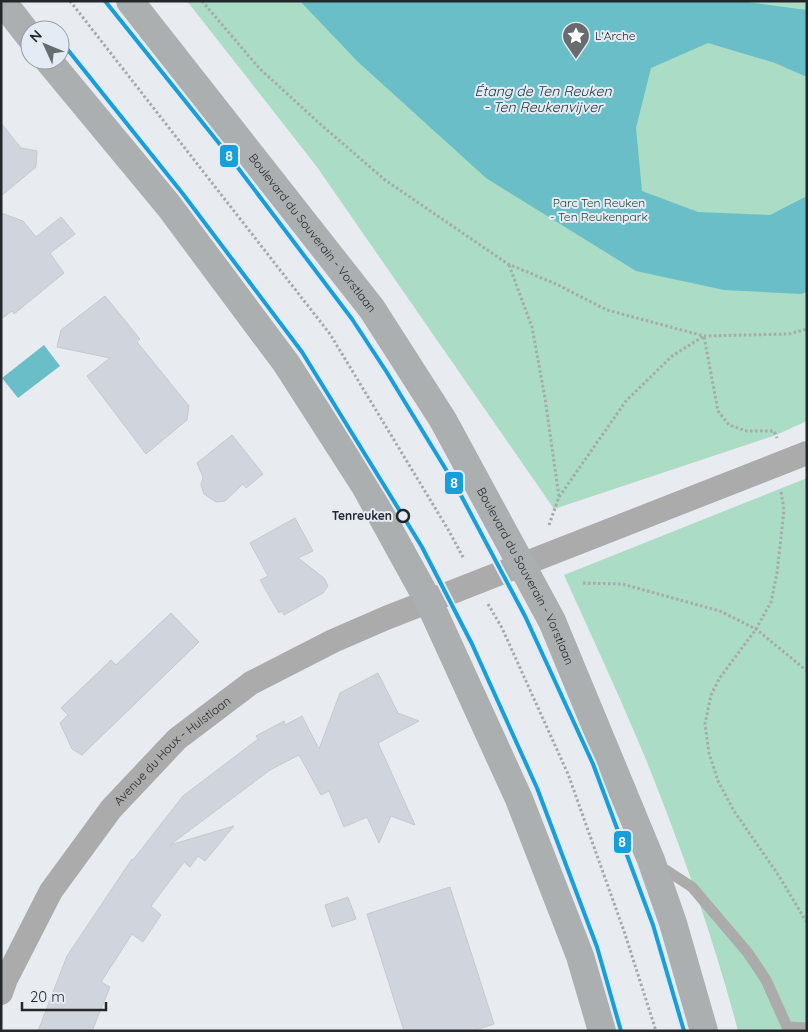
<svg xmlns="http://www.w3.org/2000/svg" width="808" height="1032" font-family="Quicksand,sans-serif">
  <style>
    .green { fill: #abdcc5 }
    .water { fill: #6abec7 }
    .building { fill: #d0d5dd; stroke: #c6c8cc }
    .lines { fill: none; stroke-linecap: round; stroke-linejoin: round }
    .path { stroke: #a7a9aa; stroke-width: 3; stroke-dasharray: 2.5 2.5; stroke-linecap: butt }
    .lane { stroke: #ababab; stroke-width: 11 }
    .street { stroke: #ababab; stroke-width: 24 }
    .primary { stroke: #acafaf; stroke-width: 28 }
    .tram-1-casing { stroke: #e5ebf4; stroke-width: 8 }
    .tram-1 { stroke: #169fdb; stroke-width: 4 }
    .stop-dot { fill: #e5ebf4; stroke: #24272a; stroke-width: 2.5 }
    .labels { text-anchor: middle; stroke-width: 4; stroke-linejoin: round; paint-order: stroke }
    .poi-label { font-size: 12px; fill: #24272a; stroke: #e5ebf4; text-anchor: start }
    .park-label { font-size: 12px; fill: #1c4a34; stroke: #e5ebf4 }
    .street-label { font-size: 12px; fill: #24272a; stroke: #e5ebf4 }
    .stop-label { font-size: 12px; font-weight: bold; fill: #24272a; stroke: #e5ebf4; text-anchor: end }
    .water-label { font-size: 14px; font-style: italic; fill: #173033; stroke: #e5ebf4 }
    .line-badge { stroke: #e5ebf4; stroke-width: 2 }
    .badge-label { font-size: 14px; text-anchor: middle; font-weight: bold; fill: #fff }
  </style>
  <rect width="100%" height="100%" fill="#e8ecf0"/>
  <path class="green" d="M187,1H807V421L776,435L554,509L317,167Z
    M807,478V1031H738C714,939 682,850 647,762C621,699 592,637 564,575Z"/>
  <path class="water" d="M300,1H740L807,10V77L775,63L708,43L651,68L636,128L642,191L698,212L770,215L807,196V292L801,294L724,290L636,271L486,178L357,61Z
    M44,345L60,366L18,398L2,378Z"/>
  <path class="building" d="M1,123L21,148L37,151L36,167L1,196Z
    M1,213L23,221L36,237L61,217L75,234L50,253L64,273L14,314L12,311L1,319Z
    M105,296L140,339L137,342L189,406L187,420L146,454L87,376L110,358L57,347L61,330Z
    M232,435L263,474L246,488L243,484L225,501L216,502L204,494L201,485L203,477L197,463Z
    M295,518L313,551L298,558L324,578L328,586L323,593L284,615L282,611L279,613L260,580L268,576L250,543Z
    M171,613L199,642L82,755L72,749L60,723L68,715L61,708L111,660L116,665Z
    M378,673L398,713L419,721L378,743L415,825L391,816L379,843L367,817L344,827L329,791L321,795L299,755L270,770L170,845L234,826L205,861L198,856L190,867L184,862L151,906L161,915L143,942L132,934L101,982L110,987L92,1031H38L67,956L132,859L133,860L183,796L258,739L256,736L284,721L285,725L302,716L319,749L340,693Z
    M450,887L494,1024L472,1031H404L367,914Z
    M348,897L356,919L332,927L325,905Z"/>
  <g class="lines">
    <path class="path" d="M70,1L330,334L449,531L464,559
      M202,1L259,68L319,123L385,180L508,264L556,284L607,310L704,336L789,334L807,329
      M509,265L532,327L545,398L559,497
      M781,492L784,510L777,573L771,602L756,629L719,679L711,695L705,724L709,753L718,781L734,811L779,876L807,923
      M549,525L559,497L626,401L672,356L704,336L718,411L729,425L747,431H774L777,438
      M583,583L622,584L720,611L756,629L807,671
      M488,604L502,628L568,774L625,934L656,1031"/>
    <path class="lane" d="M658,865L692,887L748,953L766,980L789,1031
      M788,1027L807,1028"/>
    <path class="street" id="s1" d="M1,993L6,979L51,891L111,809L177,739L251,683L333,641L386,618L807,453"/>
    <g class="primary">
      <path d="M2,1L30,37"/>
      <path id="s2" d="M130,1L372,309L443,420L552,621L651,860L673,923L704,1031"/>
      <path d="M48,60L169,206L286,363L365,486L429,602L519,799L580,956L602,1031"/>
    </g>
    <defs>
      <path id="tram-1" d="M105,1L226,152L352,319L386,371L456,486L525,616L593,764L653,925L684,1031
        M60,40L183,194L302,352L422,547L472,644L537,788L597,947L621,1031"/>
    </defs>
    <use href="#tram-1" class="tram-1-casing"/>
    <use href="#tram-1" class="tram-1"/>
  </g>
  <defs>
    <symbol id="sight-pin" viewBox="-11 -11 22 30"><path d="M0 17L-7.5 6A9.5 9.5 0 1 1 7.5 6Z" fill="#696c6f" stroke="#e5ebf4"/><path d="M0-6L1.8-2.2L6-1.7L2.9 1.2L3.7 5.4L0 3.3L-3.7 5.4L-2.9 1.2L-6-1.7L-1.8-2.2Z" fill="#fff"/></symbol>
  </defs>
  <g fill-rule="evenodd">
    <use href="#sight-pin" x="560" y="20" width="32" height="43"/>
  </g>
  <circle class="stop-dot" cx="403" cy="516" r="6"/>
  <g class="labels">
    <g class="poi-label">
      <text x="595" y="40">L'Arche</text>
    </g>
    <g class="park-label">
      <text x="599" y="207">Parc Ten Reuken<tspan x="599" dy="14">- Ten Reukenpark</tspan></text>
    </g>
    <g class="street-label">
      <text dy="4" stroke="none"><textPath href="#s2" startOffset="295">Boulevard du Souverain - Vorstlaan</textPath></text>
      <text dy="4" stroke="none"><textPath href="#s2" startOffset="700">Boulevard du Souverain - Vorstlaan</textPath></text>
      <text dy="4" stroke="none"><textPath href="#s1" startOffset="300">Avenue du Houx - Hulstlaan</textPath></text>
    </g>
    <g class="stop-label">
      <text x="392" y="520">Tenreuken</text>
    </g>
    <g class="water-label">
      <text x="543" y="96">Étang de Ten Reuken<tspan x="543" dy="16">- Ten Reukenvijver</tspan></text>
    </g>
  </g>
  <g class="line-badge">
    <rect x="219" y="144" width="20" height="24" rx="5" fill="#169fdb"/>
    <rect x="444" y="471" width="20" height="24" rx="5" fill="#169fdb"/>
    <rect x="613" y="830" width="19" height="24" rx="5" fill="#169fdb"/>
  </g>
  <g class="badge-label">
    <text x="229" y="161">8</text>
    <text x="454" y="488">8</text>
    <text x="622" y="847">8</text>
  </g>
  <rect width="808" height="1032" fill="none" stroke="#24272a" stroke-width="5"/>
  <g transform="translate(45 45) rotate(314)"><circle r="24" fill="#e5ebf4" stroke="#989da3"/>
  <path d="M0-4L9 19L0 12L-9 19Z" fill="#696c6f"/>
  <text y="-8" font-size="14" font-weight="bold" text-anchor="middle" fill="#24272a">N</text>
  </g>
  <path d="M22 1002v8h84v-8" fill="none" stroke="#24272a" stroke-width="2.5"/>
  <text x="30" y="1002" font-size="15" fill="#24272a" stroke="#e5ebf4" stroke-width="4" paint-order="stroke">20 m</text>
</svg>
